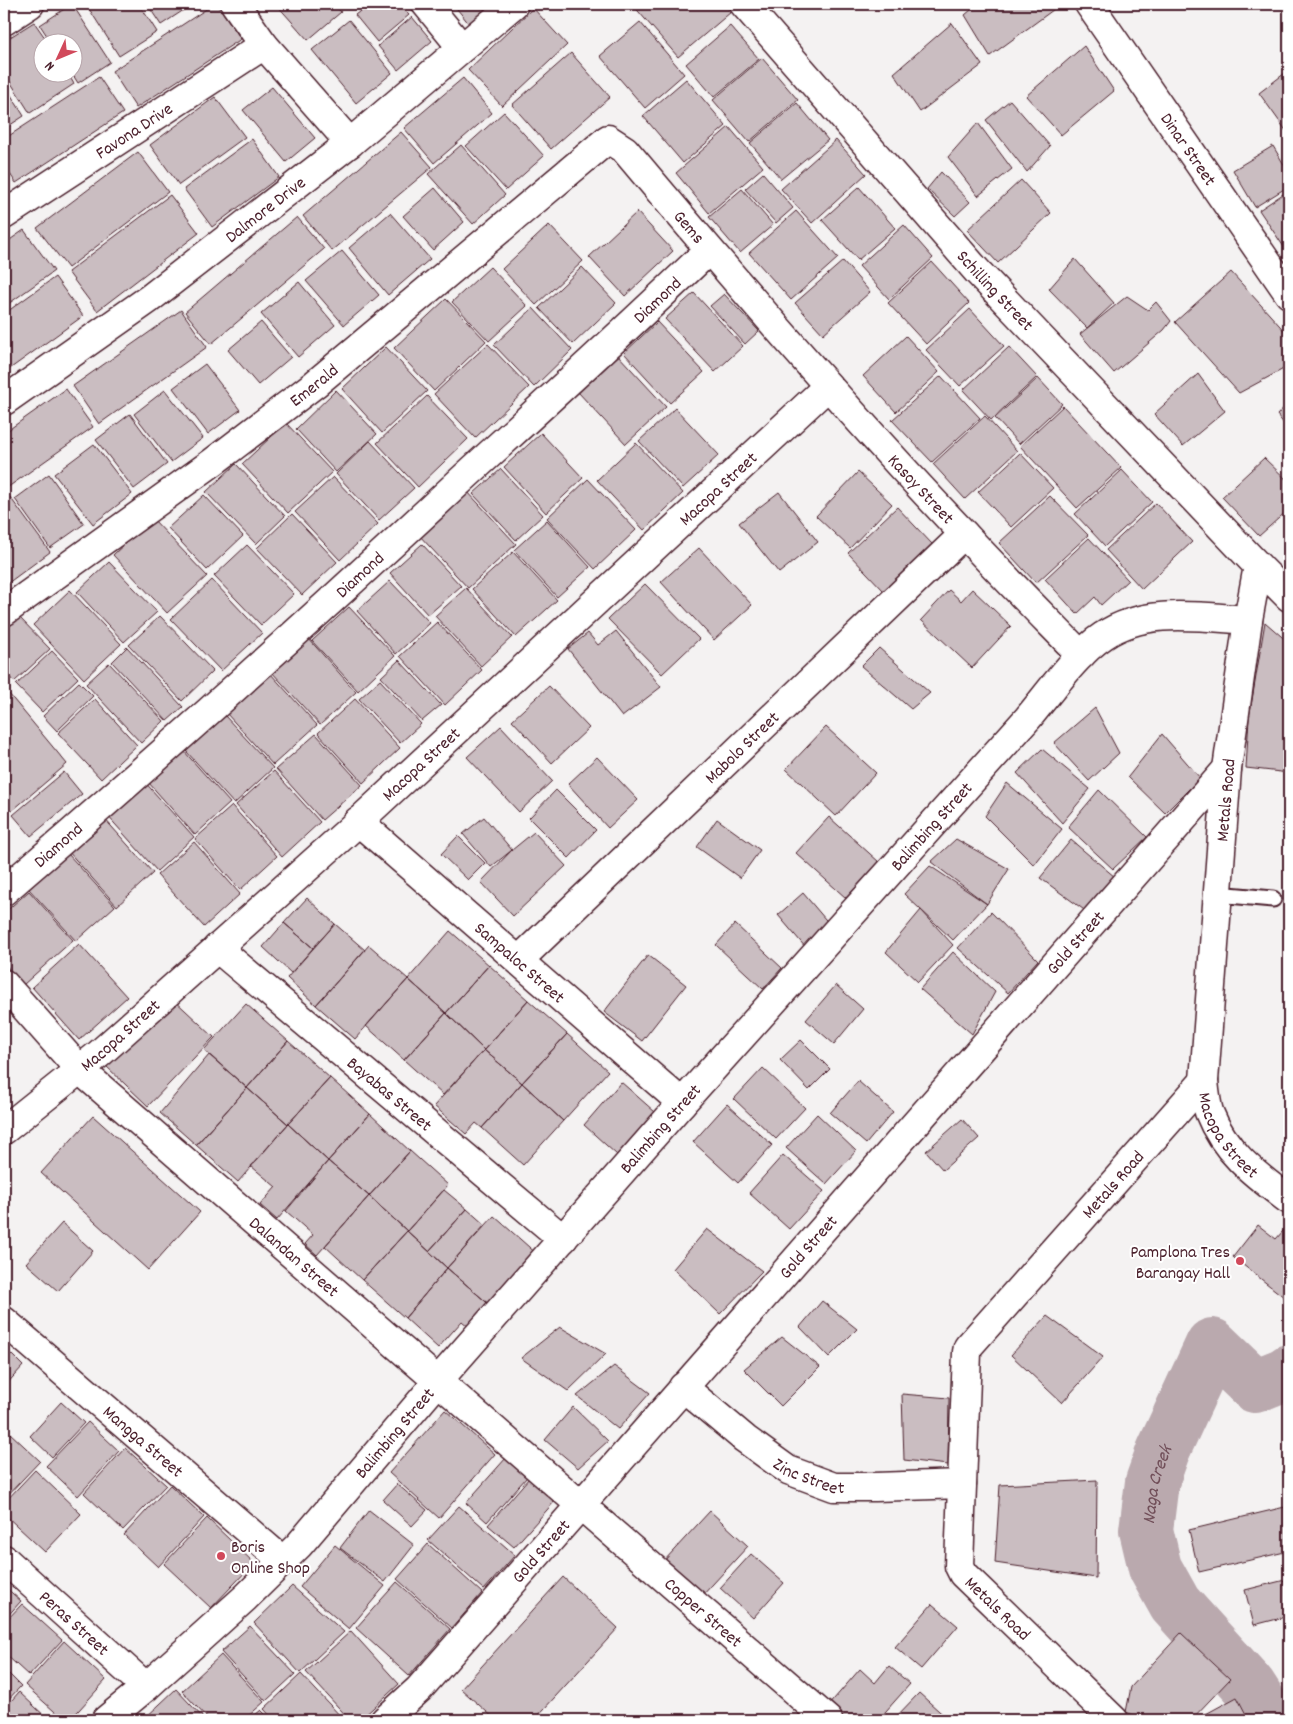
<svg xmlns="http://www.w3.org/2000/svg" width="1293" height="1724" font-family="Dekko,sans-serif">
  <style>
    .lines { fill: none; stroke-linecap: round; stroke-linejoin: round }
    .river { stroke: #baa9ae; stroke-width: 54 }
    .building { fill: #cabdc1; stroke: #4a1f2b }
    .service-casing { stroke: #4a1f2b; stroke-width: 19 }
    .minor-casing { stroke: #4a1f2b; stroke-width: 31 }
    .tertiary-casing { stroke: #4a1f2b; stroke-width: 31 }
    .service { stroke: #fff; stroke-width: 15 }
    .minor { stroke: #fff; stroke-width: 28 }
    .tertiary { stroke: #fff; stroke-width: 28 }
    .poi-dot { fill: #d1495b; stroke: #fff; stroke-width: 2 }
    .labels { text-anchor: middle; stroke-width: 4; stroke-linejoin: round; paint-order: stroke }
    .street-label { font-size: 18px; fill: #4a1f2b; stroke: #fff }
    .poi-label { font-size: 18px; fill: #4a1f2b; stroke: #fff; text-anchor: end }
    .water-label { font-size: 19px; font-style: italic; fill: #714f59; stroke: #fff }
  </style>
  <rect width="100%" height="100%" fill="#f4f2f2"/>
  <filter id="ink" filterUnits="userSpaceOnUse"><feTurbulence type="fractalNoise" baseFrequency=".02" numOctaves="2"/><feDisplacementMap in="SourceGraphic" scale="10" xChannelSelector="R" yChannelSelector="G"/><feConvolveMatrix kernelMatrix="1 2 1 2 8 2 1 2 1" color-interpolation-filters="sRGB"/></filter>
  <g filter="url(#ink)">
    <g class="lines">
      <path class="river" id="s1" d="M1271,1720L1249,1686L1175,1604L1155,1568L1146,1530L1152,1482L1163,1451L1212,1345L1255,1386L1285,1374L1289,1371"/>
    </g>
    <path class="building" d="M72,4L110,62L78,83L71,72H72V42H51L40,25Z
      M86,4H139L157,32L119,56Z
      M147,4H193L161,25Z
      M214,4H217L241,39L136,108L112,71Z
      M276,4H334L341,12L308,40Z
      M369,4H399L409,15L377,42L355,15Z
      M453,4H495L470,25Z
      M632,4H725L731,12L678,57Z
      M978,4H1055L1057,7L990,56L965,15Z
      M533,8L567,45L502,106L468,70Z
      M412,17L432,41L398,70L378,46Z
      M349,20L392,73L356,103L312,50Z
      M34,22L48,42H42V72H67L74,84L30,113L4,72V41Z
      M640,22L684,74L645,108L600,56Z
      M952,23L982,65L920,112L894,73Z
      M730,26L759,59L714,97L686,64Z
      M1084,46L1114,91L1061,135L1026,96Z
      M571,53L610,97L551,149L512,105Z
      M762,58L798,100L749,142L713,100Z
      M1289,70V130L1287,132L1259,93Z
      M99,77L123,113L16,183L4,165V139Z
      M463,78L492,113L434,163L404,128Z
      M686,79L726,126L683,163L643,116Z
      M4,84L24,116L4,129Z
      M272,87L315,138L286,162L243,110Z
      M215,97L245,137L179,185L150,145Z
      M1010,100L1050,146L1027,172L986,120Z
      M797,103L828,140L781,179L750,143Z
      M504,112L544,156L506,190L466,146Z
      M978,123L1012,169L978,196L948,157Z
      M729,127L763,167L709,213L676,173Z
      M401,132L432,167L332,251L303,216Z
      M252,139L279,177L212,227L184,189Z
      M836,140L866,174L812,223L781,189Z
      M461,145L505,195L473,224L428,174Z
      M1273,146L1289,173V186L1255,207L1233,170Z
      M138,152L168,192L68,268L37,228Z
      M941,172L970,202L955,216L927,189Z
      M763,173L793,208L776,223L745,189Z
      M1021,180L1051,213L998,263L967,230Z
      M859,187L895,228L858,260L822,220Z
      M435,188L464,222L433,250L403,216Z
      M742,189L773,225L740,253L709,217Z
      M1289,190V252L1288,253L1259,210Z
      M170,195L199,233L97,311L68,272Z
      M796,211L838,258L791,300L749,253Z
      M637,212L673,251L625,296L589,257Z
      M390,213L430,259L388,295L349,248Z
      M297,217L324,249L211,344L185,312Z
      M549,225L583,261L536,305L502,269Z
      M904,225L933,258L889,299L859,266Z
      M24,230L54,271L4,307V244Z
      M342,251L379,295L344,325L306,281Z
      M1075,259L1114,303L1087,328L1049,289Z
      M843,261L870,292L823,334L795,303Z
      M932,262L969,303L926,344L888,303Z
      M490,267L527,306L489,341L452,302Z
      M582,267L616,303L573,344L539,308Z
      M1231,272L1289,336V366L1239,393L1175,322Z
      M55,277L83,316L4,373V314Z
      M299,282L335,325L298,357L261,314Z
      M694,293L743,346L715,372L665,319Z
      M724,294L759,331L745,344L710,306Z
      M1127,296L1148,310L1156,302L1171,321L1164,330L1114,373L1080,334Z
      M446,299L486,341L434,391L394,348Z
      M533,308L572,350L534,387L494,345Z
      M970,309L1004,346L960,386L926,350Z
      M181,310L207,347L99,424L73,386Z
      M261,322L291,357L258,385L228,350Z
      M657,322L704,372L670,403L624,353Z
      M906,336L939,372L896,412L863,376Z
      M488,344L529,387L475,438L434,394Z
      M386,347L427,391L382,433L342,389Z
      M1009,347L1037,377L991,420L963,390Z
      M618,355L666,407L626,444L578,392Z
      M205,364L240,410L208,434L173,388Z
      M1198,374L1225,411L1183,446L1154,414Z
      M941,376L980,418L932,462L892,420Z
      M1038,378L1062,404L1019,444L995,418Z
      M66,389L93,427L4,490V433Z
      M165,390L203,438L171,462L134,414Z
      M336,390L377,434L336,472L296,429Z
      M427,396L468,439L418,487L377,443Z
      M1289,402V430L1277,415Z
      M1063,406L1121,468L1077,508L1020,446Z
      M675,408L719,455L683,488L639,441Z
      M130,414L167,464L134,489L96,440Z
      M985,416L1017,451L965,499L933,464Z
      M286,423L332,472L288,513L242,464Z
      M541,433L583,478L546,513L504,467Z
      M370,441L414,488L379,520L336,474Z
      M636,443L683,493L644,530L597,480Z
      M94,444L132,494L93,524L54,474Z
      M1020,453L1053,488L1011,527L978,492Z
      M1264,458L1289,482V509L1259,536L1222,497Z
      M236,464L285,516L256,544L206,492Z
      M501,469L543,515L516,540L473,494Z
      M1122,470L1152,502L1105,546L1075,514Z
      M858,472L892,504L850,548L816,516Z
      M49,474L84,524L50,548L15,499Z
      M333,477L378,524L340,560L295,512Z
      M588,479L636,530L595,569L547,518Z
      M466,490L516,544L468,588L418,534Z
      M779,492L818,542L779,573L739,523Z
      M204,495L243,536L207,570L168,528Z
      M1050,496L1088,535L1036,583L999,543Z
      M10,497L50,552L4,586V502Z
      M1156,503L1192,542L1142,589L1106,550Z
      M897,507L933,545L884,591L848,553Z
      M292,514L337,562L302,595L257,548Z
      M152,518L207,576L167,613L113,555Z
      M547,520L590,567L557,597L514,550Z
      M1089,538L1128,580L1101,605L1095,597L1077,614L1045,579Z
      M422,544L461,586L428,615L390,573Z
      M247,545L294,594L261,625L214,576Z
      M699,548L752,605L714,640L661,582Z
      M513,552L557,600L516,637L472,589Z
      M109,562L157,612L124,642L77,592Z
      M212,580L262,633L221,671L171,619Z
      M390,581L430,623L396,654L357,611Z
      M645,584L699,639L662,674L608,619Z
      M466,588L512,637L481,666L435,616Z
      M972,589L1011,626L972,668L921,620L949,590L961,601Z
      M70,590L121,644L84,679L33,625Z
      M349,607L395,656L358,691L312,641Z
      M160,616L213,671L182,701L129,645Z
      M19,617L50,649L14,682L4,671V632Z
      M437,622L482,670L445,705L400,656Z
      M1265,622L1289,643V773L1246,768L1249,718Z
      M616,631L661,687L622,717L568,649L588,633L598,645Z
      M308,638L356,692L320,725L271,671Z
      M127,647L183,707L167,721L112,662Z
      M879,648L930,693L911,709L861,666Z
      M52,651L78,678L42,712L16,685Z
      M399,660L441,705L422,721L381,677Z
      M109,663L164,721L141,743L86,684Z
      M270,673L317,725L273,765L226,713Z
      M380,680L421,724L400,743L359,699Z
      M79,682L93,696L57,731L43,716Z
      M549,686L589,728L552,763L512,720Z
      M4,688L67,764L7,815L4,811Z
      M95,699L137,745L101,779L58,733Z
      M355,699L400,748L363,783L318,733Z
      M1095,708L1119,753L1089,781L1054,743Z
      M225,716L273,768L234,804L186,751Z
      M501,726L552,781L519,812L467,757Z
      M826,727L876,773L836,816L786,769Z
      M316,734L362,785L322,820L276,769Z
      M1162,734L1200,778L1165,813L1128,777Z
      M1042,749L1090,789L1062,823L1017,773Z
      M183,750L230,803L195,835L148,782Z
      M597,757L638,800L608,828L568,784Z
      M274,771L320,822L282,857L236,805Z
      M64,772L82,794L31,836L13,815Z
      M143,780L194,837L157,871L106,814Z
      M1007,783L1062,829L1034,865L985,816Z
      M556,790L596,830L569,858L529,818Z
      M1099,790L1147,837L1113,869L1068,827Z
      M232,806L277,856L240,890L195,839Z
      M103,817L153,873L117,906L67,850Z
      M484,817L512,850L491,867L463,834Z
      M829,817L879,862L846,898L796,853Z
      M717,819L760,850L740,878L697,847Z
      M534,832L566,866L513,916L481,882L512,850Z
      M458,836L485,863L468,880L441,854Z
      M956,839L1009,869L987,904L931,862Z
      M1071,840L1115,877L1087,912L1040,878Z
      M194,842L240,894L204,927L157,875Z
      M68,854L115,906L76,941L29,889Z
      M930,866L987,904L953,940L904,894Z
      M29,891L73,940L23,985L4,963V913Z
      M803,893L831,926L806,948L778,915Z
      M307,898L335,924L313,948L284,923Z
      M921,910L953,945L918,982L886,952Z
      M991,912L1038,960L1008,993L958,948Z
      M284,923L313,948L291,973L263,947Z
      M335,924L365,950L316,1005L287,978Z
      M735,924L782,968L763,989L716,945Z
      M450,931L489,965L446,1013L408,979Z
      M79,944L127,997L79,1040L32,987Z
      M369,945L408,979L355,1039L316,1005Z
      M953,952L995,992L972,1034L920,989Z
      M648,955L686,985L642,1041L604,1012Z
      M489,965L528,1000L484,1050L446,1013Z
      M408,979L446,1013L404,1060L366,1026Z
      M836,985L863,1009L834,1044L806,1020Z
      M171,997L214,1037L148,1106L106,1066Z
      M528,1000L567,1034L522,1083L484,1050Z
      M246,1004L288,1041L247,1088L204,1050Z
      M446,1013L484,1050L443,1095L404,1060Z
      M567,1034L608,1071L563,1121L522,1083Z
      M801,1040L830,1069L809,1090L780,1060Z
      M288,1041L330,1078L288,1124L247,1088Z
      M484,1050L522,1083L482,1128L476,1123L466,1134L434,1106Z
      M209,1055L247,1088L196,1145L160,1113Z
      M763,1068L805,1108L776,1139L734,1099Z
      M330,1078L370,1114L328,1161L288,1124Z
      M858,1081L893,1112L866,1144L830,1113Z
      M621,1082L655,1112L617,1155L584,1125Z
      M522,1083L563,1121L523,1165L482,1128Z
      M247,1088L288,1124L238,1182L196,1145Z
      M727,1104L772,1145L738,1183L693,1142Z
      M370,1114L410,1151L369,1196L328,1161Z
      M817,1114L856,1151L826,1184L786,1148Z
      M93,1116L200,1212L148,1270L41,1173Z
      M962,1119L979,1138L943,1170L926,1151Z
      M288,1124L328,1161L277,1220L260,1205L276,1187L251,1166Z
      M410,1151L448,1185L407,1231L369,1196Z
      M783,1155L824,1191L789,1229L749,1193Z
      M328,1161L369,1196L317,1255L305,1244L313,1235L286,1211Z
      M444,1190L467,1209L429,1251L407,1231Z
      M369,1196L407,1231L362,1280L325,1246Z
      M467,1209L485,1225L447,1268L429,1251Z
      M494,1216L538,1255L492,1307L447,1268Z
      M62,1223L93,1251L58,1291L26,1263Z
      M1258,1225L1276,1239L1283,1231L1289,1236V1301L1233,1257Z
      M707,1229L762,1271L720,1314L673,1269Z
      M407,1231L447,1268L405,1318L362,1280Z
      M447,1268L492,1307L471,1329L462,1321L438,1348L405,1318Z
      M822,1301L857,1329L829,1357L800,1327Z
      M1047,1316L1103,1357L1062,1403L1011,1355Z
      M560,1327L606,1354L568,1391L521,1358Z
      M782,1337L820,1367L781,1406L744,1369Z
      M4,1347L23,1366L4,1387Z
      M614,1366L650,1393L618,1429L577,1396Z
      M902,1394L949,1398L948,1465L904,1460Z
      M61,1402L84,1423L52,1457L30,1436Z
      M573,1407L608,1441L578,1468L545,1440Z
      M445,1410L495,1454L439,1518L389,1473Z
      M88,1422L119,1451L78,1496L46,1466Z
      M9,1432L40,1461L4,1499V1437Z
      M125,1448L166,1485L123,1530L84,1493Z
      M506,1458L527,1477L487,1522L466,1503Z
      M35,1470L81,1514L45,1552L4,1514V1503Z
      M529,1478L555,1501L514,1547L488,1525Z
      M1097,1480L1096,1578L995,1563L1000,1485Z
      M397,1484L427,1510L412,1526L383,1500Z
      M170,1485L204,1517L158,1567L124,1535Z
      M459,1506L515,1555L484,1590L428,1540Z
      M1289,1506V1551L1199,1572L1189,1530Z
      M369,1510L414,1545L385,1582L340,1548Z
      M710,1511L748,1546L701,1597L663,1562Z
      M207,1518L254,1563L211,1608L164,1564Z
      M428,1544L482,1593L452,1628L397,1579Z
      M335,1545L385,1586L349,1629L300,1587Z
      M751,1554L784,1583L753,1618L720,1588Z
      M563,1577L618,1628L534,1720H496L461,1689Z
      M1289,1579V1616L1254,1625L1245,1590Z
      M397,1582L450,1629L409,1676L356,1628Z
      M4,1586L21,1601L4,1620Z
      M292,1586L344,1632L300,1673L254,1623Z
      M22,1604L62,1640L29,1676L4,1653V1623Z
      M932,1604L958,1626L921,1669L895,1647Z
      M250,1626L295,1674L266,1701L221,1652Z
      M351,1631L399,1684L360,1720H350L306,1672Z
      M1181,1633L1230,1679L1191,1720H1146L1126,1712L1131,1687Z
      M64,1641L106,1680L70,1720H64L25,1685Z
      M221,1655L264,1702L244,1720H209L182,1691Z
      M889,1666L910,1684L878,1720H843L827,1707L860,1669L875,1683Z
      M4,1669L21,1686L4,1704Z
      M301,1674L344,1720H274L264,1709Z
      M176,1689L205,1720H143Z
      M19,1692L49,1720H4V1709Z
      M919,1693L949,1720H893Z
      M1237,1697L1249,1720H1207L1204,1715Z
      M261,1710L271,1720H249Z"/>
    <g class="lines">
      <defs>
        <path id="service" d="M1217,894L1273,899"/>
        <g id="minor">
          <path d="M235,4L264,45L350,143"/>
          <path d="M426,4L462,48"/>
          <path id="s2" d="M1089,4L1289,294"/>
          <path d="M4,21L30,4"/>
          <path id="s3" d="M4,215L264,45"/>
          <path id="s4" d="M4,401L149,299L350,143L514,4"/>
          <path d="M1258,566L1289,597"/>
          <path id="s5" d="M4,612L213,462L315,384L608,139L625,150C735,281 847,411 965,535C1003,576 1042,615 1081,655"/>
          <path id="s6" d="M358,821L682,1103"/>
          <path id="s7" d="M4,891C158,759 308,623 456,485C541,407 626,330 709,250"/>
          <path id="s8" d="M217,948L563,1239"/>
          <path id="s9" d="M519,960L964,534"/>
          <path id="s10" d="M4,984L80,1070L828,1720"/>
          <path id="s11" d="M4,1130L99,1054L345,834L828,386"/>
          <path id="s12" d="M4,1321L282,1560"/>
          <path id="s13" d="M683,1387L745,1439L788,1470L834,1487H875L962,1484"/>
          <path id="s14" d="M4,1559L146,1687"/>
          <path id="s15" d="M106,1720L146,1687L245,1598L299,1545L444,1374L682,1103L1028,718C1049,693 1077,653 1103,636C1145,607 1200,617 1248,620"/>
          <path id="s16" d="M385,1720L419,1689L1227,769"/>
          <path id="s17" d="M1114,1720L963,1574L959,1566L967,1352L968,1347L1204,1081"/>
        </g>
        <g id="tertiary">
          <path id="s18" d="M744,4L977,271L1258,566L1248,620L1227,769L1204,1081C1205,1091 1206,1102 1209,1112C1225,1153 1256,1175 1289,1200"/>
        </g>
      </defs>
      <use href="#service" class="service-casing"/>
      <use href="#minor" class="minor-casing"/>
      <use href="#tertiary" class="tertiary-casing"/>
      <use href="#service" class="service"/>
      <use href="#minor" class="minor"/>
      <use href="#tertiary" class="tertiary"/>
    </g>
  </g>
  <g class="poi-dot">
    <circle cx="1240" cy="1261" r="5"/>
    <circle cx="221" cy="1556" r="5"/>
  </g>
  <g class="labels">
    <g class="street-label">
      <text dy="6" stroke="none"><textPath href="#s3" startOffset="155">Favona Drive</textPath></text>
      <text dy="6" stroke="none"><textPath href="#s2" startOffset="176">Dinar Street</textPath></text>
      <text dy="6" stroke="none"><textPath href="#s4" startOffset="324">Dalmore Drive</textPath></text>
      <text dy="6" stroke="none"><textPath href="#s5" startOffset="888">Gems</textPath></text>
      <text dy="6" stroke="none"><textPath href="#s18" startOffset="381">Schilling Street</textPath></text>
      <text dy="6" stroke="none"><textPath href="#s7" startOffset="881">Diamond</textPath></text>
      <text dy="6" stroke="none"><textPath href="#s5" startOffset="384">Emerald</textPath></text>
      <text dy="6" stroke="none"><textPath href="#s11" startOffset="960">Macopa Street</textPath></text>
      <text dy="6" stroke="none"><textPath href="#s5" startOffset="1238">Kasoy Street</textPath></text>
      <text dy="6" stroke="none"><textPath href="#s7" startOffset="476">Diamond</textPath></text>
      <text dy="6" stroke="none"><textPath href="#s9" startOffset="308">Mabolo Street</textPath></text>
      <text dy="6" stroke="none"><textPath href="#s11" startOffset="555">Macopa Street</textPath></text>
      <text transform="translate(1225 800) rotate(-85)" y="6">Metals Road</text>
      <text dy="6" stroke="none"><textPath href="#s15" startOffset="1218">Balimbing Street</textPath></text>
      <text dy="6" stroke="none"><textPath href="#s7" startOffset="71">Diamond</textPath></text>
      <text dy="6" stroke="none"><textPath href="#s16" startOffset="1040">Gold Street</textPath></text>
      <text dy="6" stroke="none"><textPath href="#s6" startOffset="215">Sampaloc Street</textPath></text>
      <text dy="6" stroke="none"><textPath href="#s11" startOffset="150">Macopa Street</textPath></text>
      <text dy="6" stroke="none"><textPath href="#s8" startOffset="226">Bayabas Street</textPath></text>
      <text dy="6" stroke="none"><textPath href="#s15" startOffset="812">Balimbing Street</textPath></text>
      <text dy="6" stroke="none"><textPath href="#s18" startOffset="1341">Macopa Street</textPath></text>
      <text dy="6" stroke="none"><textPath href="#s17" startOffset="656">Metals Road</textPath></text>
      <text dy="6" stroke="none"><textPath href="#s16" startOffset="635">Gold Street</textPath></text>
      <text dy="6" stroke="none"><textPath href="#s10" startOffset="399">Dalandan Street</textPath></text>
      <text dy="6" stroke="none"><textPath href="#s15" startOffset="408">Balimbing Street</textPath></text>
      <text dy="6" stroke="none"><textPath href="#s12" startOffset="184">Mangga Street</textPath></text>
      <text dy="6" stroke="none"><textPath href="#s13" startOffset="156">Zinc Street</textPath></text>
      <text dy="6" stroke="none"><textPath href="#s16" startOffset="230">Gold Street</textPath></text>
      <text transform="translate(998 1608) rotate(44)" y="6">Metals Road</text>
      <text dy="6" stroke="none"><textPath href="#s10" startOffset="941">Copper Street</textPath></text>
      <text dy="6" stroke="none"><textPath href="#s14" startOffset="95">Peras Street</textPath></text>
    </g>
    <g class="poi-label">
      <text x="1230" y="1257">Pamplona Tres<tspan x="1230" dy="21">Barangay Hall</tspan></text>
      <text x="231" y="1552" text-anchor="start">Boris<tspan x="231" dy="21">Online Shop</tspan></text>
    </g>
    <g class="water-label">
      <text dy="7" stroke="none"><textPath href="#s1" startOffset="278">Naga Creek</textPath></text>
    </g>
  </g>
  <rect width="1293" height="1724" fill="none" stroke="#fff" stroke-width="20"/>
  <rect x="10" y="10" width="1273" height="1704" fill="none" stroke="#4a1f2b" stroke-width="2" filter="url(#ink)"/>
  <g transform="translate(58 58) rotate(226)"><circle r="24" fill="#ffffff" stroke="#b7a5aa"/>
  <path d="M0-4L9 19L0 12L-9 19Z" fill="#d1495b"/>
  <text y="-8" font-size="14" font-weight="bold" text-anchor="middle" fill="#4a1f2b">N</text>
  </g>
</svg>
